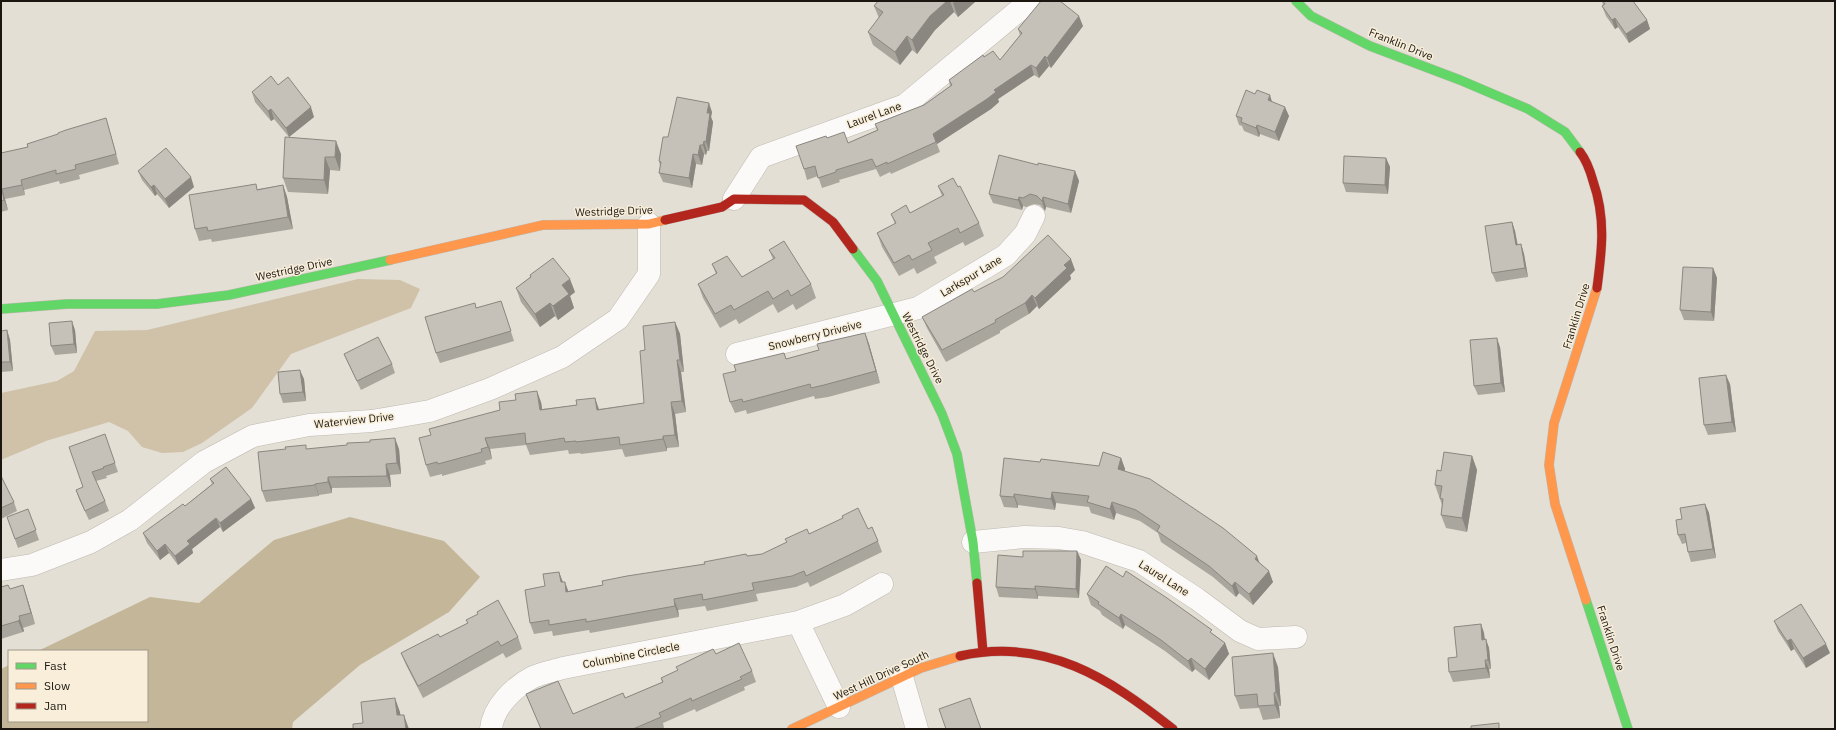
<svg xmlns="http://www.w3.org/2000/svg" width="1836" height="730" font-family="'IBM Plex Sans',sans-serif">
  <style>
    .forest { fill: #cfc2a9 }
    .water { fill: #c4b699 }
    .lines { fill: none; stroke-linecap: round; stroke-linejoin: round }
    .street-casing { stroke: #bdb9b0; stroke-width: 23 }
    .fast-casing { stroke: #bdb9b0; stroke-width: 10 }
    .slow-casing { stroke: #bdb9b0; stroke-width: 10 }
    .jam-casing { stroke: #bdb9b0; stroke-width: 10 }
    .street { stroke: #fbfaf9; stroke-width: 22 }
    .fast { stroke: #63d668; stroke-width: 9 }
    .slow { stroke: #ff974d; stroke-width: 9 }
    .jam { stroke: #b3261e; stroke-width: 9 }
    .wall { fill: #a9a69e }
    .shaded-wall { fill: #8a8781 }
    .building { fill: #c5c1b8; stroke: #8a8781 }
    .labels { text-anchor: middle; stroke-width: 3; stroke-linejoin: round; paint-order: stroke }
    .street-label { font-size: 11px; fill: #1b1710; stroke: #f8eeda }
  </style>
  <rect width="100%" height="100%" fill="#e4dfd4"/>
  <path class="forest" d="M358,279L400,280L420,289L411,308L291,354L252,408L202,443L183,452L162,453L142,447L128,431L109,422L46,441L1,460V393L57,381L74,371L95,331L147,330Z"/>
  <path class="water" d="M350,517L444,541L480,577L449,612L360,665L293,722L292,729H1V669L9,665V721H147V651H38L150,597L199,603L274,540Z"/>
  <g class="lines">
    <defs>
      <path id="street" d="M734,199L761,157L905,105L1030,1
        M737,354L918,308L1006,255L1025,234L1034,216
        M973,542L1024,537L1059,538L1082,542L1139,561L1197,599L1240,631L1258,639L1296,637
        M1,570L32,565L91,542L130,520L204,462L253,436L309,425L372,421L430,411L490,389L562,357L618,319L649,274V224
        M798,622L845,605L882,584
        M902,677L917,729
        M491,729C493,707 514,687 533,677C542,673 553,671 563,668L798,622L839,707"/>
      <path id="fast" d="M1296,1L1311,16L1370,46L1460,80L1528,109L1565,132L1580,152
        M853,249L877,281L942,414L957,454L973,542L977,583
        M1,309L67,304H157L229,295L390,260
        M1586,600L1628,729"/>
      <path id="slow" d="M390,260L543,225L649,224L665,220
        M1586,600L1555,504L1549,465L1554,423L1597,288
        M792,729L921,668L960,656"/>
      <path id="jam" d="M1580,152C1587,161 1590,170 1593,181C1606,218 1602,250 1597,288
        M665,220L722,207L734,199L804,200L833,222L853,249
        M977,583L983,652
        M960,656C1046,637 1109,678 1173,729"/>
    </defs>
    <use href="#street" class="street-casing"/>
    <use href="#fast" class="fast-casing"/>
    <use href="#slow" class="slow-casing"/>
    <use href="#jam" class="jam-casing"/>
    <use href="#street" class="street"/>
    <use href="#fast" class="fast"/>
    <use href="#slow" class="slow"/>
    <use href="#jam" class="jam"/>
  </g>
  <path class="wall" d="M878,1H975V2L958,17L954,12L935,30L917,54L912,50L900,65L873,45L868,32L879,18L874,6Z
    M1602,1H1633L1647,20L1650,29L1629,43L1618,27L1615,29L1606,16L1602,6L1603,5Z
    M1083,26L1051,68L1049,66L1039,78L1034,75L998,99L999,102L991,109L937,144L940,152L891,174L890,172L880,177L876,169L839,180L840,182L822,188L818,176L807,180L804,169L827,138L848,143L877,130L875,124L924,105L950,86L949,80L984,57L1000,60L1020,35L1018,29Z
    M278,85L314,117L289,137L274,119L271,121L255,102L252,92Z
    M1272,102L1289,116L1279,141L1260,134L1259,137L1244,131L1242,126L1239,125L1236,116Z
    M712,112L711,117L713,122L709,151H707L706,155L704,154L702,165L696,164L692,188L663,182L659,173L660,166L659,161L668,137Z
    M106,118L109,128L119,164L79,175L80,179L60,184L59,181L24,190L25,195L5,199L8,210L1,212V153L28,147L58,134Z
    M285,137L341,154L340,171L330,170L328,194L288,192L283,178Z
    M1386,158L1390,167L1388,194L1346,192L1343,183Z
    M1038,165L1075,171L1079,181L1071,213L1046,207L1045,211L1040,205L1034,204L1026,207L1023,206L1022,210L993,203L989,194Z
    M138,171L194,187L169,208L157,194L155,196L142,180Z
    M283,185L287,197L293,229L212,242L211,239L199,241L195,229L258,189Z
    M938,186L958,187L979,223L984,236L965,246L963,242L934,257L937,263L917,274L914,268L899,276L882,247L877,233L895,224L891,214L910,213L942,196Z
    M1512,222L1515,231L1518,245L1521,244L1524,254L1528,277L1496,282L1492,273Z
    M769,250L811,284L816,298L796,310L793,304L778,313L773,304L739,324L736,319L720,328L703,298L698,284L716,274L712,264L742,277L773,259Z
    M1713,268L1717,278L1714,321L1684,320L1680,310Z
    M1075,270L1070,275L1071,279L1039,309L1037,306L1029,314L1000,331V333L946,362L927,328L922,317L974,292Z
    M530,275L575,292L570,296L574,308L558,320L555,316L540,327L521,302L516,288L530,277Z
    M501,301L514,341L440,363L436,353L477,308Z
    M675,322L680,334L684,372H681L686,412L675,414L679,447L667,448V451L625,457L622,449L581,454L580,453L569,454L568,450L530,455L526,445L490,449L492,459L485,461L486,464L442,476V474L430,477L426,465L541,402L542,409L577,405L595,398L599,409L644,403L645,350Z
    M7,330L10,340L13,371L1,372V331Z
    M75,330L77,353L55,355L51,346Z
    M865,333L869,344L880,383L828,397L815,399L814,396L747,414L746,410L735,413L730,402L736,371L784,353L786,359L819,350Z
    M1500,347L1505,392L1478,395L1474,386Z
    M344,354L392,364L395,373L361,390L348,363Z
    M304,379L306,401L283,403L280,394Z
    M1730,384L1736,432L1708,435L1704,425Z
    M105,434L118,472L106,476L107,478L96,481L105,501L109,511L89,520L79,499L76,490L83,487Z
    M308,449H399L401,474L390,475L391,487L332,488V493L319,495V496L266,502L262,491Z
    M1472,456L1477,470L1467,532L1446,528L1441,515L1442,505L1435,485L1441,471Z
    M1121,458L1125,469V471L1259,562L1273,582L1253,605L1239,593L1236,597L1213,577L1161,542L1158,533L1140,521L1116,513L1114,520L1091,513L1089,507L1056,503L1055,510L1018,505V508L1004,507L1000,496L1040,462L1099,466Z
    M1,476L14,502L17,511L1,519Z
    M210,479L251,499L255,508L223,532L220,527L192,549L193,553L178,565L169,553L160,560L147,543L143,533L185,506L212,484Z
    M1705,504L1709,513L1716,558L1691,562L1688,552L1686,543L1682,544L1678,535L1682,519Z
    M28,509L39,540L18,548L7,517Z
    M868,529L878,541L882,552L810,587L808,582L796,587L756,594L758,601L707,611L705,606L678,610L679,617L590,633L589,630L553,636L552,631L534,634L530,623L545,586L559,572L563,582L568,591L603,585L705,564L762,554L809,534Z
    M1077,551L1081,560L1079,598L1038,596V599L999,597L996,587L1023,557Z
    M8,585L10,589L23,585L35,624L23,628L24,631L23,632L1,639V587Z
    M1087,594L1213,634L1225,643L1229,654L1209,680L1195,669L1192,672L1165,651L1125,625L1123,629L1102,615L1100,611L1091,605Z
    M466,620L518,637L522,649L506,658L503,653L423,698L406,665L401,653L440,637L468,623Z
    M1774,621L1830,653L1806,668L1794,649L1791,651L1778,631Z
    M1481,624L1484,633L1485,639L1489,648L1491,669H1489L1490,678L1453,682L1449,672L1457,657Z
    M716,654L752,671L756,682L744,687L745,690L696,712L695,709L663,723L664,728L662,729H541L526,694L573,714L625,698L662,682L661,678Z
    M1278,667L1281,706H1279L1280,718L1263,720L1259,708L1240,709L1235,696Z"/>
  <path class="shaded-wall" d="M947,1H950L954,12L935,30L917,54L912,40L930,16Z
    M956,1H975V2L958,17L953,3Z
    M1079,16L1083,26L1051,68L1047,58Z
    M1615,18L1618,27L1615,29L1612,20Z
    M1647,20L1650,29L1629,43L1626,34Z
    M907,36L912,50L900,65L895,52Z
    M1045,56L1049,66L1039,78L1036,68Z
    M1031,65L1034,75L998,99L999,102L991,109L937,144L933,134L994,90Z
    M1270,95L1273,105L1268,100Z
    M709,103L712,112L711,117L713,122L709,151L706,142L707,113Z
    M311,107L314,117L289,137L286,128Z
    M1285,107L1289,116L1279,141L1275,132Z
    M271,109L274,119L271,121L268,111Z
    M1257,125L1260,134L1259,137L1256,128Z
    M336,141L341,154L340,171L335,157Z
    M704,141L707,151L706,155L703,145Z
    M700,145L704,154L702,165L698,155Z
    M693,154L696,164L692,188L689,178Z
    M325,157L330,170L328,194L324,180Z
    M1386,158L1390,167L1388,194L1385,185Z
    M1075,171L1079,181L1071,213L1068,204Z
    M191,177L194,187L169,208L165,199Z
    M21,180L24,190L25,195L22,185Z
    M154,185L157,194L155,196L151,187Z
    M283,185L287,197L293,229L288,217Z
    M2,189L5,199L8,210L4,200Z
    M1019,197L1023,206L1022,210L1018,200Z
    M1043,197L1046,207L1045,211L1042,201Z
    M1512,222L1515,231L1519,255L1516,245Z
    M1521,244L1524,254L1528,277L1525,268Z
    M1071,259L1075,270L1070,275L1071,279L1039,309L1035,298L1064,265Z
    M1713,268L1717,278L1714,321L1711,312Z
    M570,279L575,292L570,296L574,308L558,320L553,306L562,285Z
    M1032,295L1037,306L1029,314L1025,303Z
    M550,303L555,316L540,327L535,314Z
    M72,321L75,330L77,353L74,344Z
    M675,322L680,334L684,372L680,360Z
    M7,330L10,340L13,371L10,362Z
    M865,333L869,344L880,383L876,371Z
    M1497,338L1500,347L1505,392L1501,383Z
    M677,360L681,372L686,412L682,401Z
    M300,370L304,379L306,401L303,392Z
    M1726,375L1730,384L1736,432L1732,422Z
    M537,391L541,402L544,421L540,410Z
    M595,398L599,410H597Z
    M671,402L675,414L679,447L675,435Z
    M663,436L667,448V451L663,439Z
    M395,438L399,449L401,474L397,463Z
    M485,438L490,449L492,459Z
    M1472,456L1477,470L1467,532L1462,518Z
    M1121,458L1125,469L1122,480L1118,469Z
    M386,464L390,475L391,487L387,476Z
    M328,477L332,488V493L328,482Z
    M315,484L319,495V496L315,485Z
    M1052,492L1056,503L1055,510L1051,499Z
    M1014,494L1018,505V508L1014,497Z
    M251,499L255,508L223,532L220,523Z
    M1112,502L1116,513L1114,520L1110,509Z
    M1705,504L1709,513L1716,558L1713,549Z
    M216,518L220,527L192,549L193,553L178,565L175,556L187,541Z
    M165,544L169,553L160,560L157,551Z
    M1077,551L1081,560L1079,598L1076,589Z
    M1257,556L1261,567L1255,559Z
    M1269,571L1273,582L1253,605L1249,594Z
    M559,572L563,583L561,582Z
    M565,582L569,593L566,592Z
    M1235,582L1239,593L1236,597L1232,586Z
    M23,585L27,597L35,624L31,613Z
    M1035,586L1038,596V599L1035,589Z
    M674,599L678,610L679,617L675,606Z
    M1121,614L1125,625L1123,629L1119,618Z
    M20,619L24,631L23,632L18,621Z
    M1481,624L1484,633L1485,649L1482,640Z
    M1486,639L1489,648L1491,669L1488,660Z
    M1791,639L1794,649L1791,651L1787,641Z
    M1225,643L1229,654L1209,680L1205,669Z
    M1826,644L1830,653L1806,668L1803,658Z
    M1273,653L1278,667L1281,706L1276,692Z
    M1191,658L1195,669L1192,672L1188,661Z
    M1485,660L1489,669L1490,678L1486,668Z
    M1274,693L1279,706L1280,718L1275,705Z
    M395,698L400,712L402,729L397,715Z
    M404,715L409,729H406Z"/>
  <path class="building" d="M878,1H947L930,16L912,40L907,36L895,52L868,32L883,12L874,6Z
    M1041,1H1060L1079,16L1047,58L1045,56L1036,68L1031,65L994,90L996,92L987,99L933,134L936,142L887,164V162L876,167L872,159L836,170V172L818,178L815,166L804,169L796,146L826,136L827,138L844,132L848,143L878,130L875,124L924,105L952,85L949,80L983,55L984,57L993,51L1000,60L1022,33L1018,29Z
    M1603,1H1633L1647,20L1626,34L1615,18L1612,20L1602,6L1605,4Z
    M271,76L278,85L288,77L311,107L286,128L271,109L268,111L252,92Z
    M1246,90L1255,94L1257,90L1270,95L1268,100L1285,107L1275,132L1257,125L1256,128L1241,122L1242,118L1236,116Z
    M677,97L709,103L707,113H710L706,142L704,141L703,145H700L698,155L693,154L689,178L659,173L661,162L659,161L663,137H668Z
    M106,118L116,154L75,165L76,169L56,174V170L21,180L22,185L2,189L4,200L1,201V153L28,147L27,144L58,134V133L66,130Z
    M285,137L336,141L335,157H325L324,180L283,178Z
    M166,148L191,177L165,199L154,185L151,187L138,171Z
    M999,155L1038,165V163L1075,171L1068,204L1043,197L1042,201L1037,196L1030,194L1023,198L1019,197L1018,200L989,194Z
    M1344,156L1386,158L1385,185L1343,183Z
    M953,178L958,187L960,186L979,223L960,233L958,228L928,243L932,250L912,260L909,255L894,263L877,233L896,223L891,214L906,205L910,213L944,195L938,186Z
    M256,184L257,190L283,185L288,217L208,231L207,227L195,229L189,195Z
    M1512,222L1516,245L1521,244L1525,268L1492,273L1485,226Z
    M1048,235L1071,259L1064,265L1067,268L1035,298L1032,295L1025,303L995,320L996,322L942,350L922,317L972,289L974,292L1003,277Z
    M784,241L811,284L791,296L788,290L773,299L768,291L734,310L731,305L715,314L698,284L717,273L712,264L727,256L742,277L775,258L769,250Z
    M553,258L570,279L562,285L569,294L553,306L550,303L535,314L516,288L531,277L530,275Z
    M1683,267L1713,268L1711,312L1680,310Z
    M501,301L511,331L436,353L425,317L475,303L476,308Z
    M72,321L74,344L51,346L49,323Z
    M675,322L680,360H677L682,401L671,402L675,435L663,436V439L620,445L619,437L576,442V441L565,442L564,438L526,444L525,433L485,438L488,447L481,449L482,452L438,464L437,462L426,465L419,438L431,435L429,429L500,410L499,402L516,400L515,394L537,391L540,410L577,405L576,400L595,398L597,410L644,403L640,351L645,350L643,326Z
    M7,330L10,362H1V331Z
    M865,333L876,371L824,385L811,388L810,384L743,402L742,399L730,402L723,374L736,371L734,365L784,353L786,359L819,350L817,344Z
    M378,337L392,364L357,381L344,354Z
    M1497,338L1501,383L1474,386L1470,340Z
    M300,370L303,392L280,394L278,372Z
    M1726,375L1732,422L1704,425L1699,378Z
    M105,434L115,463L103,467L104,468L92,472L105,501L85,511L76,490L83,487L69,447Z
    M395,438L397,463L386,464L387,476L328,477V482L315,484V485L262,491L258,452L286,449L285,447L306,445V449L347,445V443L370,442V440Z
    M1103,452L1121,458L1118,469L1150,479L1223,528L1257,556L1255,559L1269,571L1249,594L1235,582L1232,586L1209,566L1157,531L1160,526L1136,510L1112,502L1110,509L1087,502L1089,496L1052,492L1051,499L1014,494V497L1000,496L1004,458L1040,462L1041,459L1099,466Z
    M1444,452L1472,456L1462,518L1441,515L1443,499L1440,498L1442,486L1435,485L1437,470L1441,471Z
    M226,467L251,499L220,523L216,518L187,541L190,544L175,556L165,544L157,551L143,533L183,504L185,506L214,483L210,479Z
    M1,476L14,502L1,508Z
    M1705,504L1713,549L1688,552L1685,534L1678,535L1676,520L1682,519L1680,508Z
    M858,508L868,529L872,527L878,541L806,576L804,571L792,576L752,583L754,590L703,600L702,594L674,599L675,606L586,622V619L549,625V620L530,623L525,590L545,586L543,574L559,572L561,582H565L566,592L603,585L602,581L627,576L705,564L704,562L746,554L747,556L762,554L787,542L785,539L807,529L809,534L843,518L842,516Z
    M28,509L36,530L15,539L7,517Z
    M1023,551H1077L1076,589L1035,586V589L996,587L998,555L1023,557Z
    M1106,566L1123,577L1126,571L1167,598L1212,630L1210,632L1225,643L1205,669L1191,658L1188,661L1161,640L1121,614L1119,618L1098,604L1099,602L1087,594Z
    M8,585L10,589L23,585L31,613L19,616L20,619L18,621L1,626V587Z
    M498,600L518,637L501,646L498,641L418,686L401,653L438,634L440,637L468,623L466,620L478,614L477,612Z
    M1801,604L1826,644L1803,658L1791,639L1787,641L1774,621Z
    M1481,624L1482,640L1486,639L1488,660H1485L1486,668L1449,672L1448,658L1457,657L1454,627Z
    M739,643L752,671L740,677L742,679L692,701L691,698L659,713L661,717L633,729H541L526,694L558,681L573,714L623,693L625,698L663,682L661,678L678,670L676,667L713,649L716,654Z
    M1273,653L1276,692L1274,693L1275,705L1258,706L1257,694L1235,696L1232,657Z
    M395,698L397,715H404L406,729H353V724L363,723L361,702Z
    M970,698L981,729H946L939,709Z
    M1499,723V729H1471V726Z"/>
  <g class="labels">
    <g class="street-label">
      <text transform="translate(1401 44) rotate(22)" y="4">Franklin Drive</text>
      <text transform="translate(874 115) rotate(-20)" y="4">Laurel Lane</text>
      <text transform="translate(614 211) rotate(-2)" y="4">Westridge Drive</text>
      <text transform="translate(294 269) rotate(-12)" y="4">Westridge Drive</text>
      <text transform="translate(971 276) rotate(-31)" y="4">Larkspur Lane</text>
      <text transform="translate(1576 316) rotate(-73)" y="4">Franklin Drive</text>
      <text transform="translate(815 335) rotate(-14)" y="4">Snowberry Driveive</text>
      <text transform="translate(923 348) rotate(63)" y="4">Westridge Drive</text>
      <text transform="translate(354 420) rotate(-6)" y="4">Waterview Drive</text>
      <text transform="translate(1164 578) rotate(32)" y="4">Laurel Lane</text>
      <text transform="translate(1611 638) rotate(72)" y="4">Franklin Drive</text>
      <text transform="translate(631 655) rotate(-11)" y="4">Columbine Circlecle</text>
      <text transform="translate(881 675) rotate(-25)" y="4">West Hill Drive South</text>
    </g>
  </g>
  <rect width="1836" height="730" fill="none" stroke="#1b1710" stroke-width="4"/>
  <rect x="8" y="650" width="140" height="72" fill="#f8eeda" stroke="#a09889"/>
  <rect x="16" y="663" width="20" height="6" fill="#63d668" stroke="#a09889"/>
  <text x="44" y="670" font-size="12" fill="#1b1710">Fast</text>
  <rect x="16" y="683" width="20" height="6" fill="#ff974d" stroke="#a09889"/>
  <text x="44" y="690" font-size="12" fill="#1b1710">Slow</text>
  <rect x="16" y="703" width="20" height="6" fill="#b3261e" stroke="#a09889"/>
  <text x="44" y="710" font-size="12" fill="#1b1710">Jam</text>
</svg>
